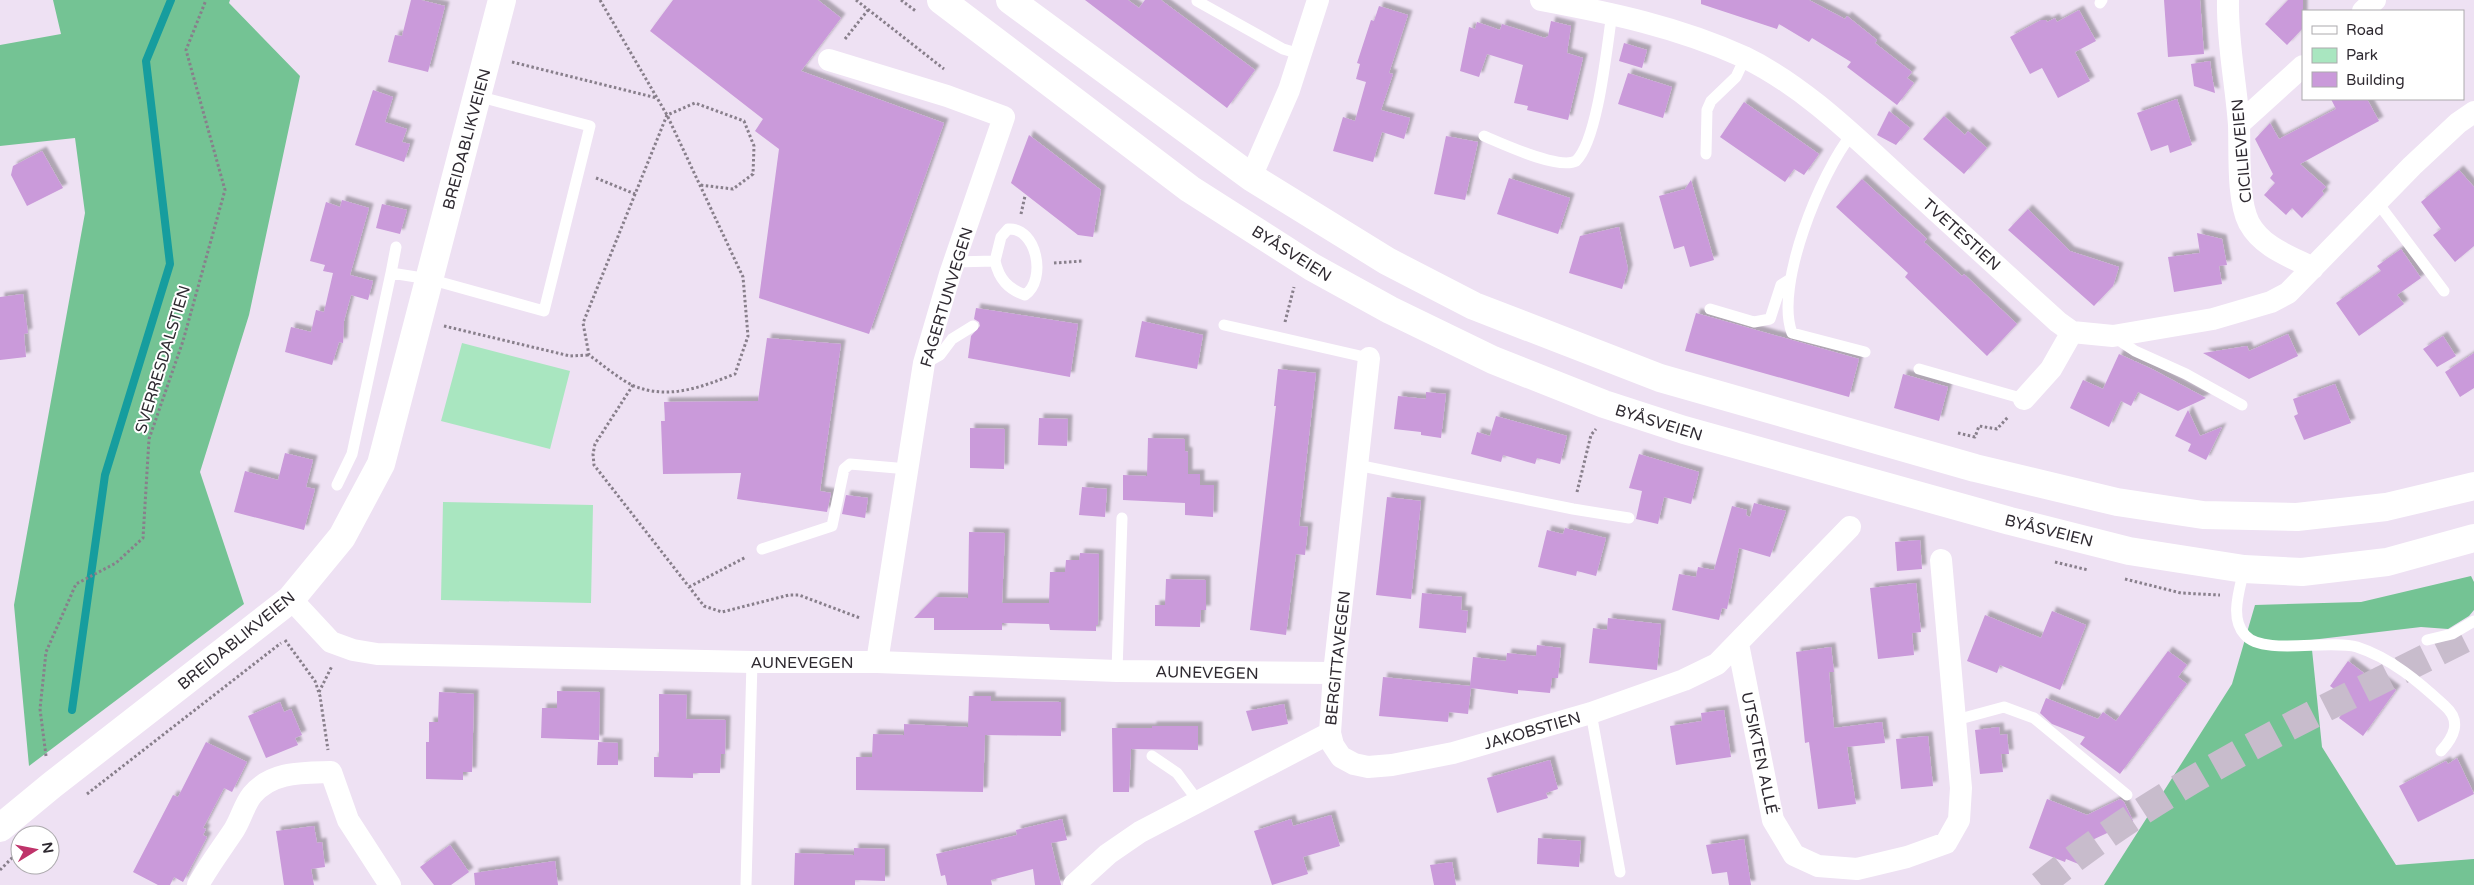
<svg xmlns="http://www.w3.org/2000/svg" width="2474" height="885" font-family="'Varela Round',sans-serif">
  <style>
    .green { fill: #a9e6c0 }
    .forest { fill: #74c394 }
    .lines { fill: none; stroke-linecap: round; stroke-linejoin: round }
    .stream { stroke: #169d9e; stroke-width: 8 }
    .building { fill: #ca9ada; filter: url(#shadow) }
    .trunk-tunnel { stroke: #c8bccc; stroke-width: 28; stroke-dasharray: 28 14; stroke-linecap: butt }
    .path { stroke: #887f8b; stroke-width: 3; stroke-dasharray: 2.5 2.5; stroke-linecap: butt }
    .service { stroke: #fff; stroke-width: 11 }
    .minor { stroke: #fff; stroke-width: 22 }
    .tertiary { stroke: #fff; stroke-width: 28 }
    .secondary { stroke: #fff; stroke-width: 28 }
    .labels { text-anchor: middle; stroke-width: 4; stroke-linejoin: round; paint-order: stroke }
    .street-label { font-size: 16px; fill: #2f2a31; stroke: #fff }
  </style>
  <defs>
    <filter id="shadow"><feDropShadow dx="4.5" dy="-4.5" stdDeviation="1" flood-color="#0004"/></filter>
  </defs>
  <rect width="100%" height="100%" fill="#eee1f3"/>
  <path class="green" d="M462,343L570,371L550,449L441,421Z
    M443,502L593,505L591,603L441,600Z"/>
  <path class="forest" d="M53,0H230L229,3L300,76L249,315L200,472L244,604L29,766L14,605L85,213L75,138L0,146V45L61,34Z
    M2471,576L2474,582V610L2469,616L2448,629L2421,627L2311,640L2322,747L2396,865L2474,859V885H2104L2232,684L2255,605L2361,602Z"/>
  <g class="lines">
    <path class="stream" d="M72,710L105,475L170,264L146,61L171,0"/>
  </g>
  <path class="building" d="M411,0H421L445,6L428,72L388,62L395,35L402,36Z
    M673,0H818L841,18L801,71L944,123L869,334L759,298L779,149L755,131L763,119L650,31Z
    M1085,0H1128L1139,8L1145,0H1161L1255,70L1227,108Z
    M1701,0H1809L1845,19L1847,16L1877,40L1875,43L1912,72L1907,78L1914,83L1897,105L1847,67L1851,62L1812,38L1809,42L1779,24L1777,29L1701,4Z
    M2164,0H2200L2204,54L2168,57Z
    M2288,0H2303V28L2287,45L2265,24Z
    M1379,6L1408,15L1389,73L1393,74L1381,110L1410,118L1404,139L1382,132L1373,162L1333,151L1343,117L1355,121L1366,82L1356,79L1360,64L1357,63L1371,20L1374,21Z
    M2079,10L2096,41L2075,52L2090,81L2058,98L2042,68L2030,74L2010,37L2041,20H2046L2047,22L2055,18L2057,22Z
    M1551,21L1571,26L1567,53L1583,58L1568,120L1527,110L1528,106L1514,103L1523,65L1487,54L1479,77L1460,71L1469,27L1475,29L1477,22L1500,30L1502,24L1545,38L1548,36Z
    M1624,43L1647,50L1642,68L1619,61Z
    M2210,61L2212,76L2215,93L2194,86L2191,64Z
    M1628,73L1672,87L1663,118L1618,104Z
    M373,90L393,97L385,122L407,129L402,142L410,144L404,162L355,145Z
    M2177,99L2192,145L2170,153L2168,145L2151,151L2137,113Z
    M2331,99H2367L2379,121L2300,164L2326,187L2322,191L2324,194L2302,218L2292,208L2286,215L2264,195L2275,183L2270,178L2273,174L2255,139L2270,123L2279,139L2336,109Z
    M1744,102L1819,154L1804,175L1794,169L1785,182L1720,137Z
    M1889,111L1910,128L1896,145L1877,135Z
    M1944,116L1965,135L1968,131L1987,148L1964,174L1923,139Z
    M1029,135L1101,190L1093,237L1078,235L1011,183Z
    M1446,136L1478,142L1465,200L1434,194Z
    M42,151L63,188L27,206L11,175L13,166Z
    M2459,170L2474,187V246L2455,262L2433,235L2441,229L2421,202Z
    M1509,178L1570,198L1558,234L1497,214Z
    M1862,179L1927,239L1924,242L1962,276L1964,274L2017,324L1987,356L1905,277L1908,273L1836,207Z
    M1691,180L1714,260L1690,267L1684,246L1674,249L1659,196L1685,189Z
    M342,200L369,208L350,275L373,281L368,300L351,295L344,321L343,343L339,342L332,365L285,352L291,327L311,332L316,310L324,312L333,273L323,271L325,265L310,261L326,202L340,207Z
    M382,204L407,210L400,234L376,228Z
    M2028,209L2070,251L2119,267L2113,286L2094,306L2008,230Z
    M1619,227L1628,269L1622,289L1569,273L1580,236Z
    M2197,233L2222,239L2227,265L2219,266L2222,284L2174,292L2168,257L2200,253Z
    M2401,249L2421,278L2397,295L2404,304L2359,336L2336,303L2381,271L2377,266Z
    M23,294L28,333L24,334L26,357L0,360V297Z
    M976,308L1078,324L1070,377L968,358L971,336L980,326L979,322L974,319Z
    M1696,313L1859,359L1849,397L1685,351Z
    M1142,321L1203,335L1197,369L1135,357Z
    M2288,334L2298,356L2249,379L2203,353L2247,346L2249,351Z
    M2443,336L2456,356L2437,367L2423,349Z
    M767,338L841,344L820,491L831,493L827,512L737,499L741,473L663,474L661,421H665L664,402L758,401Z
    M2474,353V388L2460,397L2445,372Z
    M2119,354L2152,369L2206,398L2178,411L2138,392L2131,406L2121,401L2109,427L2070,408L2083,380L2103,389Z
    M1278,369L1316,373L1299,526L1308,527L1305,555L1296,554L1286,635L1250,630L1276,406H1274Z
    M1903,374L1948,387L1939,421L1894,408Z
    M2335,384L2351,423L2304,440L2294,416L2298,414L2293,399Z
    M1426,392L1446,394L1441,438L1421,435V432L1394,429L1398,396L1426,399Z
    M2188,410L2200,436L2222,427L2206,460L2188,451L2191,444L2175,436Z
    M1496,416L1567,436L1560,464L1537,458L1535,464L1503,455L1501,462L1471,454L1477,432L1490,436Z
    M1039,418L1068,419L1067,446L1038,445Z
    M970,428L1005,429L1004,469L970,468Z
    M1148,438L1185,439V451L1188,452V474H1200V485H1214L1213,517L1185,515V503L1123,500V475L1147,476Z
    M285,453L313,460L306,487L315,489L304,530L234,512L245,471L278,480Z
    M1639,454L1699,472L1691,504L1664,497L1658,524L1636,519L1642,491L1629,488Z
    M1082,487L1107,489L1105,517L1079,515Z
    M846,495L868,498L865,518L842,514Z
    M1387,497L1421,501L1411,599L1376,595Z
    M1754,503L1786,511L1770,557L1739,548L1727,609L1722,608L1719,620L1672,610L1679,574L1696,577L1698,567L1714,570L1732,506L1747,510L1746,515L1750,517Z
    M1565,528L1606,538L1596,576L1577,571L1576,576L1538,567L1547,530L1563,534Z
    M969,532L1005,533L1002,603H1049L1050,572H1065L1066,560H1079L1080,553L1099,554L1098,625H1096V631L1050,630L1049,624L1002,623V630H934V618H914L935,597L968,598Z
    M1920,540L1922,569L1897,571L1895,542Z
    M1166,579L1206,580V610H1201L1200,627L1155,626V605H1165Z
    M1916,583L1921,632L1912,633L1914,655L1878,659L1870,588Z
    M1422,593L1462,597L1461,610L1468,611L1466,633L1419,628Z
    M2052,611L2086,625L2060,690L2000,665L1997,673L1967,661L1985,615L2041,638Z
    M1608,618L1661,624L1657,670L1589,663L1593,628L1607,630Z
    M1537,645L1561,648L1558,678H1552L1550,693L1518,690V694L1471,688L1468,714L1449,712L1448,722L1379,716L1383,677L1470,686L1473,657L1506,661L1507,653L1536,656Z
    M1831,647L1834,672H1829L1834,728L1882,722L1885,743L1847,747L1856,804L1818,809L1809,742L1805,743L1796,652Z
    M2168,651L2187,665L2178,677L2187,684L2120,774L2080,744L2085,737L2052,724L2040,713L2046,698L2098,719L2103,712L2116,721Z
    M2348,661L2369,677L2372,673L2396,690L2363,736L2339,718L2351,701L2330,686Z
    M557,691L600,692L599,740L541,738L542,708H557Z
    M439,692L474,694L472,772H463V780L426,779V742H429V722H438Z
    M659,694L687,695L686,719L726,720L725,754H721L720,773H693V778L654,777V757H659Z
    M969,696H991V701L1061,702V736L985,735L983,792L856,790V757H872L873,734L904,735V724L968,727Z
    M280,702L284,712L291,709L302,735L295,738L298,745L266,758L248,716Z
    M1284,704L1288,724L1252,731L1246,711Z
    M1724,710L1731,757L1676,765L1670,726L1702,721L1701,713Z
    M1152,726H1198V750L1131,749L1129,792H1113L1112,728H1152Z
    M1999,727L2000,735L2007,734L2009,754H2001L2003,772L1980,774L1975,730Z
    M1928,736L1933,786L1901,789L1896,739Z
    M206,742L247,762L232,792L224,788L203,828L206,829L203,835L207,837L183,882L174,877L170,885H158L133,872L173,795L178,797Z
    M598,742L618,743V765H597Z
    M2457,758L2474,794L2418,822L2399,786L2446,761L2448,764Z
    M1550,760L1558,789L1546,793L1548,798L1497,813L1487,778Z
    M2047,799L2087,815L2120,799L2124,802L2133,821L2090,841L2081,865L2066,859L2065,862L2029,848Z
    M1331,815L1340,846L1303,857L1308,874L1272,885L1254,831L1291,819L1293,826Z
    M1062,819L1067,840L1051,843L1061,885H1035L1033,869L991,880L992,885H947L945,875L941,876L936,854L1017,835L1016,830Z
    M314,826L317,843L322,842L325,867L311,869L314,885H284L276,831Z
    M1538,838L1581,841L1579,867L1537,864Z
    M1744,839L1751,885H1729L1727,872L1712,874L1706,845Z
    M450,845L469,872L451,885H434L420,867Z
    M854,848L885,849V881L855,880V885H794L795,853L854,855Z
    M555,861L558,885H475L474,873Z
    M1452,862L1456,885H1434L1430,865Z"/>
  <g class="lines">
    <path class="trunk-tunnel" d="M2041,885C2170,778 2325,709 2474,634"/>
    <path class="path" d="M600,0L667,115L743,277L748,336L735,374C701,387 670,400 634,386C619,379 603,365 589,355L583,323L667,115L695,103L744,121L754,146L753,174L733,189L700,185
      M856,0L944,69
      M901,0L917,12
      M845,39L868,10
      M512,62L657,98
      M596,178L635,194
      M1021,214L1025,196
      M1054,263L1083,261
      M1285,322L1294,287
      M444,326L570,356L589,355
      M633,385L595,444L593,454L594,465L704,606L722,612L789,595H799L860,618
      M1958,433L1975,437L1979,426L1997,429L2008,417
      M1577,492L1591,435L1596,429
      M2055,562L2088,570
      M2125,579L2181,593L2220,595
      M689,587L746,557
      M285,640L315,681L320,696L328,750
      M319,692L332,666
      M46,756L40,709L46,652L76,584L116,563L143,538L149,439L183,341L225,190L186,50L206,0
      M87,794L281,643
      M0,870L20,850"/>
    <path class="service" d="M1197,1L1283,49L1300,54
      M2100,3L2102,0
      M1852,134C1821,172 1774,286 1792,333L1865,352
      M1484,136C1503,144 1558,170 1576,161C1598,140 1607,46 1612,13
      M1706,154L1707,110L1711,101L1736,77L1745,58
      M2378,203L2444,291
      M954,262L995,261C999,279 1008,289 1025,295C1047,280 1037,227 1008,229L1001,237L995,261
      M391,273L396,247
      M1710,309L1754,322L1770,319L1781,285L1789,280
      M1224,325L1369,358
      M2114,337L2135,351L2186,374L2242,405
      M926,363L940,355L952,339L973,326
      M1919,369L2024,399
      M1357,465L1573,509L1629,518
      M337,485L352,454L391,273L429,279L544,311L590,126L477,96
      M762,549L832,526L844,469L850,464L908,469
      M2244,569C2240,589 2229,618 2245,635C2263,656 2328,639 2357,647C2391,658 2419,682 2445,706C2462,721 2454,737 2441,751
      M2427,640L2452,634L2474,621
      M1117,671L1122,518
      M1591,713L1620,872
      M1956,720L2004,707L2034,718L2127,795
      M1152,756L1177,773L1198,801
      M746,885L752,662"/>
    <path class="minor" d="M1541,0C1611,13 1678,27 1744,57C1802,85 1852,134 1899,177C1952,225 2005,273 2058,322L2072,332
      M2228,0C2227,42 2236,83 2239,125C2240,151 2237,200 2249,223C2262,247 2289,256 2313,268
      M2363,11L2375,0
      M829,60L947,96L1004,117L950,274L924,363L877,662
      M2239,124L2303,66
      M1251,177L1289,90L1318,0
      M2072,332L2113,336L2213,319L2271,302L2288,293L2412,166L2458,123L2474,112
      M1369,358L1334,673L1330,733L1333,745L1341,757L1354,764L1368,767L1392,765L1453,753L1591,713L1684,680L1717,664L1850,527
      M2024,399L2051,369L2072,332
      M291,599L331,642L353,650L377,654L752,662H877L1117,671L1334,673
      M1738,644L1773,820L1794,855L1818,866L1857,869L1907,857L1946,843L1959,820L1961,788L1941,560
      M198,885C209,865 222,848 234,830C241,819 244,805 252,795C272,771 303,773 331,772L348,820L390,885
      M1074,885L1108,854L1140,832L1330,733"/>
    <path class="tertiary" d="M0,828L52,785L291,599L342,537L381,464L502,0"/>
    <path class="secondary" d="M941,0L1190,189L1312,267L1390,310L1493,360L1604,404L1684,430L2010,521L2129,551L2244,569L2302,572L2387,562L2474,538
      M1010,0L1251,177L1387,261L1474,306L1660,378L1975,468L2117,502L2203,515L2297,517L2386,507L2474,486"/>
  </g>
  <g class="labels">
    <g class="street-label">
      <text transform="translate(466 139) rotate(-75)" y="6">BREIDABLIKVEIEN</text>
      <text transform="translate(2241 151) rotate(-95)" y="6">CICILIEVEIEN</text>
      <text transform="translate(1962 234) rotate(42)" y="6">TVETESTIEN</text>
      <text transform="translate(1292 253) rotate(32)" y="6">BYÅSVEIEN</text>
      <text transform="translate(946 297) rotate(-73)" y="6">FAGERTUNVEGEN</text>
      <text transform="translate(162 359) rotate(-73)" y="6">SVERRESDALSTIEN</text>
      <text transform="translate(1659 422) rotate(17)" y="6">BYÅSVEIEN</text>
      <text transform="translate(2049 530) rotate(14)" y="6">BYÅSVEIEN</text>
      <text transform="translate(236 640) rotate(-39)" y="6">BREIDABLIKVEIEN</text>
      <text transform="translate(1337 658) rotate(-84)" y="6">BERGITTAVEGEN</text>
      <text x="802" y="668">AUNEVEGEN</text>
      <text transform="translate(1207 672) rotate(1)" y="6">AUNEVEGEN</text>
      <text transform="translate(1532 730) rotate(-16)" y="6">JAKOBSTIEN</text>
      <text transform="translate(1760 753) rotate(78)" y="6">UTSIKTEN ALLÉ</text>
    </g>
  </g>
  <rect x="2302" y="10" width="162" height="90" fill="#ffffff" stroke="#acaaad"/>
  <rect x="2312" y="26" width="25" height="8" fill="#ffffff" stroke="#acaaad"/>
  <text x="2346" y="35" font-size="15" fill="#2f2a31">Road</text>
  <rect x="2312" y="48" width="25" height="15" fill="#a9e6c0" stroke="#acaaad"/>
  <text x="2346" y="60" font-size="15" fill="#2f2a31">Park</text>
  <rect x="2312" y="72" width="25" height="15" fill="#ca9ada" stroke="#acaaad"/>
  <text x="2346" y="85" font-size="15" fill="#2f2a31">Building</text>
  <g transform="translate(35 850) rotate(80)"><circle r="24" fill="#ffffff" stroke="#acaaad"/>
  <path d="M0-4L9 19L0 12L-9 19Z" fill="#bf336a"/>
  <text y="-8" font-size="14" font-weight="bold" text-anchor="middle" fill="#2f2a31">N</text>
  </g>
</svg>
